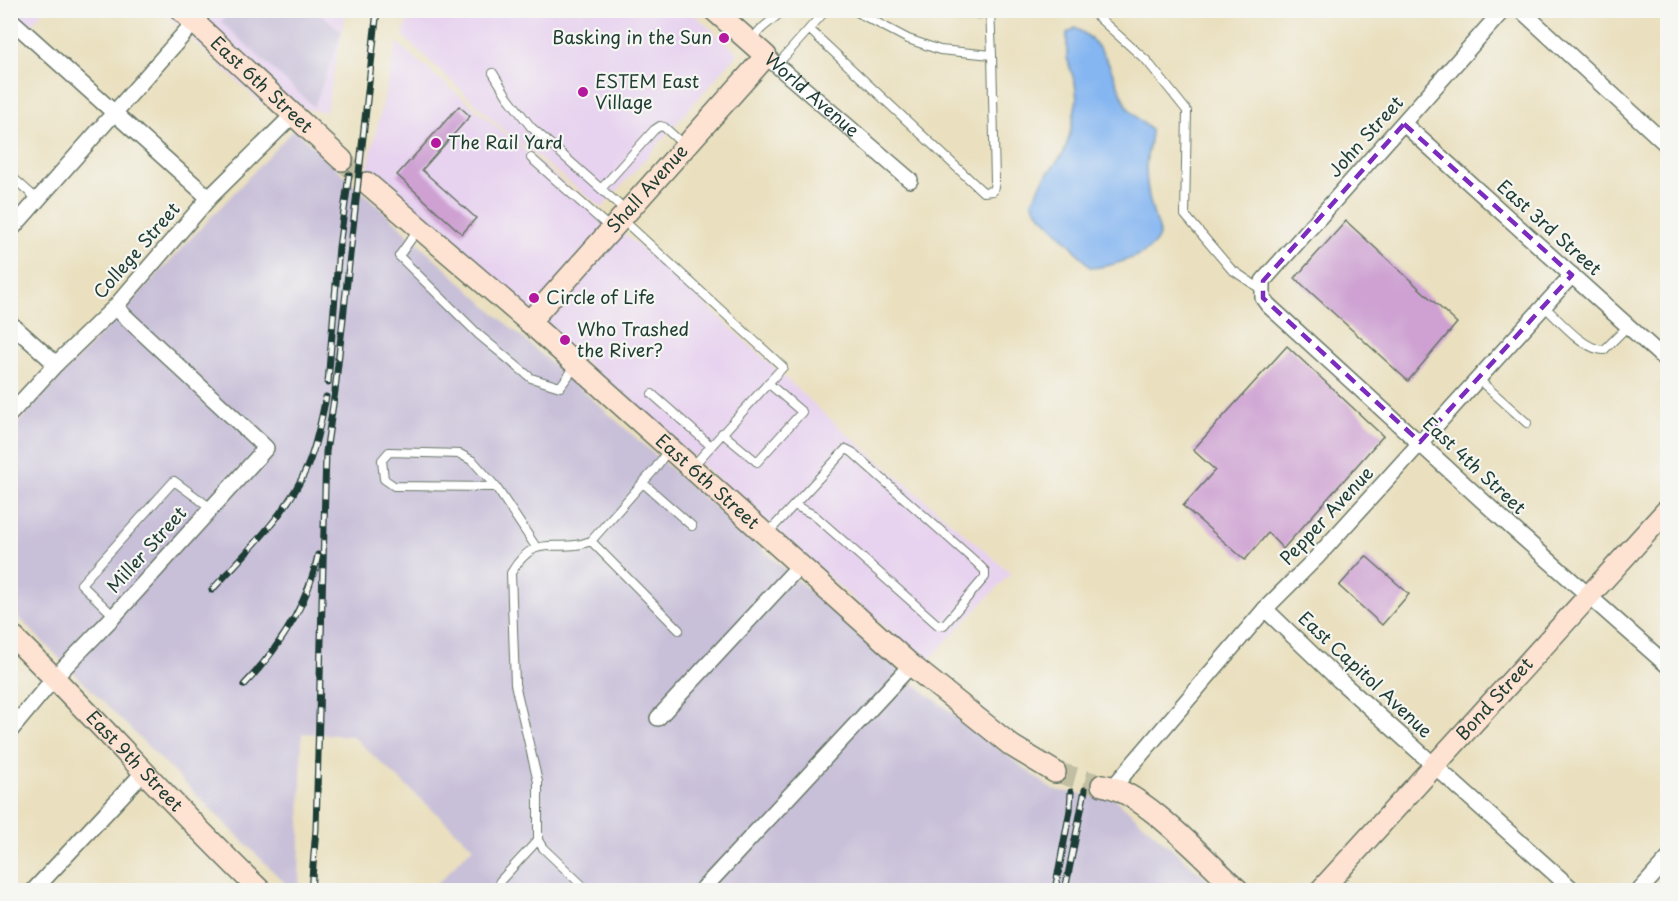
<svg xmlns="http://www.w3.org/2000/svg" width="1678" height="901" font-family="'Playpen Sans',sans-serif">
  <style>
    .built { fill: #e7d2ef }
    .industrial { fill: #c8bfd8 }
    .water { fill: #85b6f1; stroke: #527a92; stroke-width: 1.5 }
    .building { fill: #cea1d2 }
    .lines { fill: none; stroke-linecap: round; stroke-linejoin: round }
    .secondary-tunnel { stroke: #c1bfa3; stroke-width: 21; stroke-dasharray: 21 10; stroke-linecap: butt }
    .lane-casing { stroke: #667665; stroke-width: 10 }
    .street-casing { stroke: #667665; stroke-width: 18 }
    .secondary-casing { stroke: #667665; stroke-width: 24 }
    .lane { stroke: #fff; stroke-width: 8 }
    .street { stroke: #fff; stroke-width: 15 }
    .secondary { stroke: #fee3d2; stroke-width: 21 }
    .rail-casing { stroke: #1f3d34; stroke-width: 7 }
    .rail { stroke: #f6f6f2; stroke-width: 4.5; stroke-dasharray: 14; stroke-linecap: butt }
    .marked { fill: none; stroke: #7b2cbf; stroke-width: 4.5; stroke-dasharray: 12 8; stroke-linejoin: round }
    .poi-dot { fill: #b5179e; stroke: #f6f6f2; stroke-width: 2 }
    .labels { text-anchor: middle; stroke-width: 4.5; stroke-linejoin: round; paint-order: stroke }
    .poi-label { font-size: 18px; fill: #1f3d34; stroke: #f6f6f2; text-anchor: start }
    .street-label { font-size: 18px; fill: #1f3d34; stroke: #f6f6f2 }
  </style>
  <rect width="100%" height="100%" fill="#f6f6f2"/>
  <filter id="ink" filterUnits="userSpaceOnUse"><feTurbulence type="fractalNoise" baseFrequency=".0167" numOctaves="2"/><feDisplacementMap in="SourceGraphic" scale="12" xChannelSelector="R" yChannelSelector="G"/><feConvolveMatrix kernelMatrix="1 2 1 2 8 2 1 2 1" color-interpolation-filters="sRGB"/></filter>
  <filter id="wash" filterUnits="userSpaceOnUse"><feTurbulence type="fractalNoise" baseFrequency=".008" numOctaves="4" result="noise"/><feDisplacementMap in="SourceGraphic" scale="24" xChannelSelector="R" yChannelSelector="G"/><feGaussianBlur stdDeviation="1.35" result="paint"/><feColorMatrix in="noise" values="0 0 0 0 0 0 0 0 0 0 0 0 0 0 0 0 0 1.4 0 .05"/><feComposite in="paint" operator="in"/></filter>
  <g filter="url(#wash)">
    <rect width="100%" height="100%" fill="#eae0bf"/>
    <path class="built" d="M689,10L738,53L602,208L505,131L403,36L410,11Z
      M11,11H43L11,49Z
      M162,11H346L326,112L260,102Z
      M397,43L672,274L839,427L1011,573L926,663L367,170Z"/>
    <path class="industrial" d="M231,10L318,11L342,32L314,107L221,22Z
      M294,129L492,311L918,687L1053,790L1114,798L1219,890H431L473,847L352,736L302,733L299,890H292L11,610L10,431Z"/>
    <path class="water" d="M915,11H980L979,24L954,22Z
      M1075,28C1107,43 1113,77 1127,106C1132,115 1143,123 1151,130C1151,143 1146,155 1146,167C1146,181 1149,199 1153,213C1155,220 1161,227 1159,235C1156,255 1108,267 1091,268L1070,244L1035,209L1032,201L1045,177L1064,153L1070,134L1077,99L1075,83L1067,58V33Z"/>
    <g id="blocks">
      <path class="building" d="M459,106L470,116L422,170L476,218L462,234L397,175Z
        M1346,221L1457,323L1408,381L1295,278Z
        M1287,346L1383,436L1283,549L1268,533L1245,560L1183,506L1215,470L1193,450Z
        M1366,556L1409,594L1382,625L1339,586Z"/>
    </g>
  </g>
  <g filter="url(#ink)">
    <use href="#blocks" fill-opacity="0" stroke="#667665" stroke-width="1.5"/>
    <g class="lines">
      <path class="secondary-tunnel" d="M342,160L367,183
        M1055,772L1102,785"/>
      <defs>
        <path id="lane" d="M990,10L992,55
          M1090,10L1147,61L1187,111L1185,215L1231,269L1262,290
          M809,29L983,192L993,191L995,182L992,55L940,50L908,39L853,10
          M750,41L761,29L784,10
          M777,65L826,10
          M493,73L507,96L531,127L626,211
          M531,158L610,228
          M10,175L38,200
          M601,189L654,130L660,126L664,127L684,145
          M623,220L783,367L693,466
          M419,228L399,256L479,335L531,378L560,387L575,367
          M1544,306C1558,319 1585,351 1604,350L1628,326
          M1478,379L1527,423
          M652,394L711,446
          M722,433L757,462L802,412L768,383
          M643,483L692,526
          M496,487L394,486L384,479L382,460L389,452L460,454L473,461L496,487L536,547
          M767,534L794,505L814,515L938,625H944L985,577V571L976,562L852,452L846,449L794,505
          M591,541L679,630
          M114,616L81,584L174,481L211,508
          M500,881L538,840
          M587,890L543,848L538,840V782L515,684L511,573C537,529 556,555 591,541L655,469L668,450"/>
        <g id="street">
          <path d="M1503,10L1263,281V298L1268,305L1519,534L1668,666"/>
          <path d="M1521,10L1668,146"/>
          <path d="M10,19L209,198"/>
          <path id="s1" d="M766,56L910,180"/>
          <path d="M1404,124L1668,362"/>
          <path d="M10,231L205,10"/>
          <path d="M10,323L56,364"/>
          <path d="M10,414L56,364L115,307L209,198L294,114"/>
          <path d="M1265,609L1339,680L1573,890"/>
          <path d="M658,718L800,565"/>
          <path d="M10,731L55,677L114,616L266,448L115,307"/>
          <path d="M1114,786L1265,609L1317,557L1572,275"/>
          <path d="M34,890L143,773"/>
          <path d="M702,890L911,665"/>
          <path d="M1640,890L1668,859"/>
        </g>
        <g id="secondary">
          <path id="s2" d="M181,10L342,160"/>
          <path id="s3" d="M367,183L529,322L911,665L1012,746L1055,772"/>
          <path id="s4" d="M529,322L766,56L714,10"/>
          <path id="s5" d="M10,634C96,717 174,808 260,890"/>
          <path d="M1102,785C1142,790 1207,862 1238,890"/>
          <path id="s6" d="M1321,890L1668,509"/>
        </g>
      </defs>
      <use href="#lane" class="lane-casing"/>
      <use href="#street" class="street-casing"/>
      <use href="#secondary" class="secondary-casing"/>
      <use href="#lane" class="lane"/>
      <use href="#street" class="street"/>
      <use href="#secondary" class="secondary"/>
      <defs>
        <path id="rail" d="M328,383L339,247L349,175
          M212,590C246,552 288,514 308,465C317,443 321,420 326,397
          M244,685C279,648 308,605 318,555
          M311,890L316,829L326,452L335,391L377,10
          M1055,890L1070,810L1071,792
          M1065,890L1085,790"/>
      </defs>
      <use href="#rail" class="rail-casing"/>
      <use href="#rail" class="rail"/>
    </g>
  </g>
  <path class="marked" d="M1404,124L1572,275L1420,442L1263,298V281Z"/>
  <g class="poi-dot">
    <circle cx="724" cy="38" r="6"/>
    <circle cx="583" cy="92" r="6"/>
    <circle cx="436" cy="143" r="6"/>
    <circle cx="534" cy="298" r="6"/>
    <circle cx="565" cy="340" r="6"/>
  </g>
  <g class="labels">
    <g class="poi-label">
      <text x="712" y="44" text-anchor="end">Basking in the Sun</text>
      <text x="595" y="88">ESTEM East<tspan x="595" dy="21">Village</tspan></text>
      <text x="448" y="149">The Rail Yard</text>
      <text x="546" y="304">Circle of Life</text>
      <text x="577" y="336">Who Trashed<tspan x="577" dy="21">the River?</tspan></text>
    </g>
    <g class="street-label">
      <text dy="6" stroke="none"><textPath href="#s2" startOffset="110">East 6th Street</textPath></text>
      <text dy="6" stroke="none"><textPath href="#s1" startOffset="60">World Avenue</textPath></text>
      <text transform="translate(1366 137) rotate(-48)" y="6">John Street</text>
      <text dy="6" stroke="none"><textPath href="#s4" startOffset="178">Shall Avenue</textPath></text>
      <text transform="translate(1549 228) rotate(42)" y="6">East 3rd Street</text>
      <text transform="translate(137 251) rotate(-49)" y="6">College Street</text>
      <text transform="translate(1474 466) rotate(43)" y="6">East 4th Street</text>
      <text dy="6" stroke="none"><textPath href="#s3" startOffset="453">East 6th Street</textPath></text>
      <text transform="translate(1327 516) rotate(-47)" y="6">Pepper Avenue</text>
      <text transform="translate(147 550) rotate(-48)" y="6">Miller Street</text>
      <text transform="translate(1365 675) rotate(43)" y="6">East Capitol Avenue</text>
      <text dy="6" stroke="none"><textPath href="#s6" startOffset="258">Bond Street</textPath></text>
      <text dy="6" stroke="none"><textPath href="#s5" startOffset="178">East 9th Street</textPath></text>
    </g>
  </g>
  <rect width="1678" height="901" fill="none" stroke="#f6f6f2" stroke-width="36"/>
</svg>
